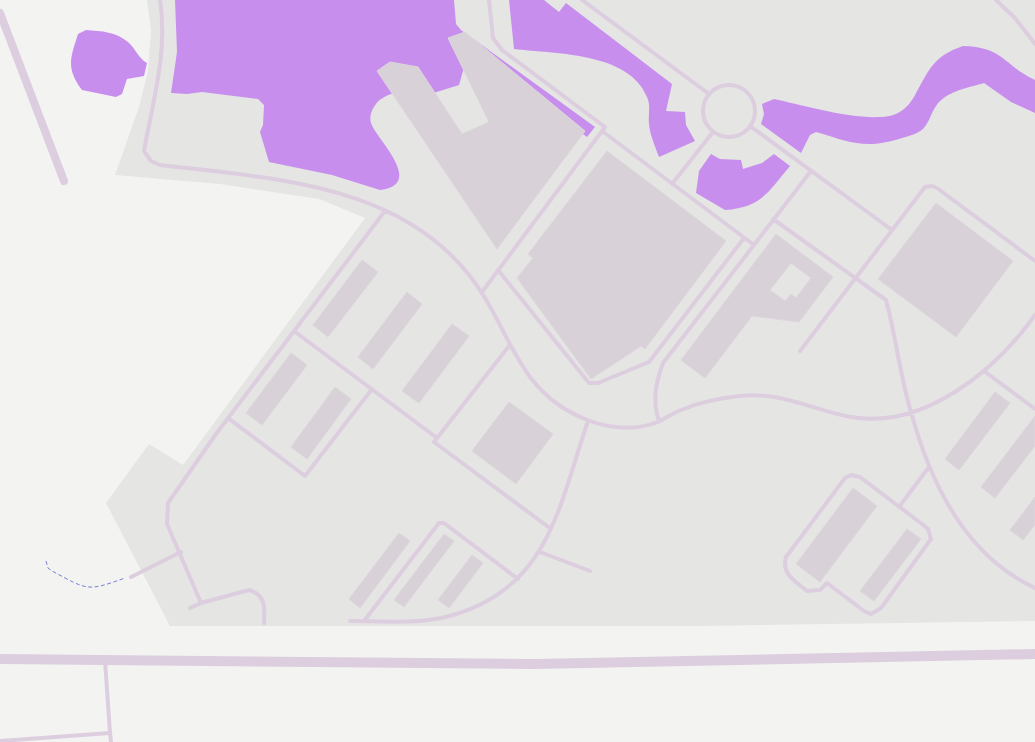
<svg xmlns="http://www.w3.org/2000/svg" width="1035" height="742" font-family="Manrope,sans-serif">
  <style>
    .education { fill: #e5e5e4 }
    .water { fill: #c78eee }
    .building { fill: #d9d1d8; stroke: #ddd6dc; fill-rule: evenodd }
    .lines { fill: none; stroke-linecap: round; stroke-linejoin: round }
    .path { stroke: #7881d0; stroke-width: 1; stroke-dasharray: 4 2.5; stroke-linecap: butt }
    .service { stroke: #dccede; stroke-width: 4 }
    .minor { stroke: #dccede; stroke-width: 8 }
    .tertiary { stroke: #dccede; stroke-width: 10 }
  </style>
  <rect width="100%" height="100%" fill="#f3f4f2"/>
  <path class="education" d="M147,0H1035V621L704,626H170L106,503L149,444L183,465L365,218L319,199L220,184L115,175L139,107L148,71L151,30Z"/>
  <path class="water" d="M175,0H454L456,24L461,30L595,127L587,137L469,50L459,85L424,96L414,85C403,90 382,95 376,104C372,109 369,116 371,123C376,139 426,184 380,190L332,175L269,162L260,132L263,125L264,105L258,99L202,92L187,94L171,93L177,52Z
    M509,0H544L559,12L566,3L672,84L666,111L685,112L686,125L695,141L659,157C655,146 650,135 649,124C648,115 651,105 647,97C629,52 555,54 514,49Z
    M86,30C102,31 116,32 128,42C136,49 138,58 147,63L144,76L127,79L122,94L116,97L82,90C66,68 70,59 78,34Z
    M963,46C1004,47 1003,65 1035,80V113L1011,102L984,83C968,88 946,91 936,106C931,113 929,123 923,129C917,134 909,136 902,138C865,150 850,142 816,132L810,135L801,153L761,124L764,114L762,104L774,99C803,105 873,126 898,113C906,109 913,100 916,93C930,68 934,56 963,46Z
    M711,154L720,159L741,160L743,169L762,163L774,154L790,166C768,192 762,207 725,210L696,193L699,171Z"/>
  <path class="building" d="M465,32L585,131L497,249L377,71L390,62L418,67L462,134L489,122L448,38Z
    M607,151L726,241L645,349L641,346L591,379L517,278L533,258L528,254Z
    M936,203L1013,261L956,337L878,279Z
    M776,234L833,277L799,322L752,316L705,378L681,360ZM791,263L811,278L796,298L791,294L785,301L770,290Z
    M362,260L378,272L328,337L313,325Z
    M407,292L422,304L373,369L358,357Z
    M452,324L469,336L419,403L402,391Z
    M291,353L307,365L262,425L246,413Z
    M335,387L351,399L307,459L291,447Z
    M995,392L1010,403L959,470L945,459Z
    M509,402L553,434L516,484L472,451Z
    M1035,416V446L995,498L981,487Z
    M853,488L877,506L820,582L796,564Z
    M1035,497V525L1023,540L1010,530Z
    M907,529L921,539L874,601L860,591Z
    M399,533L410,541L360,608L349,599Z
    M444,534L454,541L404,607L394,600Z
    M472,555L483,563L449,608L438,600Z"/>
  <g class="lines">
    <path class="path" d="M46,561L48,568L52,571C88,590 86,592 125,578"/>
    <path class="service" d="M160,0C168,52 153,100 144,151L151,161L160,165C278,179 417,184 485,298C513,344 524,391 578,416C603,428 632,432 658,422C666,418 673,413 681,410C700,402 720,398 740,396C779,391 813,410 851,417C924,430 996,370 1035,315
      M582,0L709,94
      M996,0L1015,18L1035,44
      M703 111a26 26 0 1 1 52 0a26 26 0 1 1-52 0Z
      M750,126L892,230
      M602,131L754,245
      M672,184L713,132
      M773,219L886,300C896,337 900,376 911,412C930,482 966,556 1035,588
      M498,270L589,383H598L649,362L744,238
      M482,292L605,127L502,50L493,38L489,0
      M294,331L437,438
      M509,346L434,442L551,529
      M800,351L925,187L932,186L937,188L1035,261
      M984,371L1035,409
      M228,418L305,476L372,389
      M659,421C652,401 656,382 663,363L811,171
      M851,475L860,477L922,524L928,529L931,539L881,608L871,614L864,611L827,583L820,590L807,591C795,581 781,574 786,557L845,478Z
      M899,507L929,467
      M540,552L590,571
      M131,577L181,552
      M201,603L167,524L168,503L216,434L385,211
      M190,608L201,603L249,590C266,595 265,608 264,623
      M350,621C379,621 412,624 441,618C548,594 558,509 588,421
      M364,621L439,523H444L518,579
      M110,733L111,742
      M0,741L110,733L105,661"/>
    <path class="minor" d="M0,13L64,181"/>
    <path class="tertiary" d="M0,659L534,664L1035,654"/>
  </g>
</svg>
